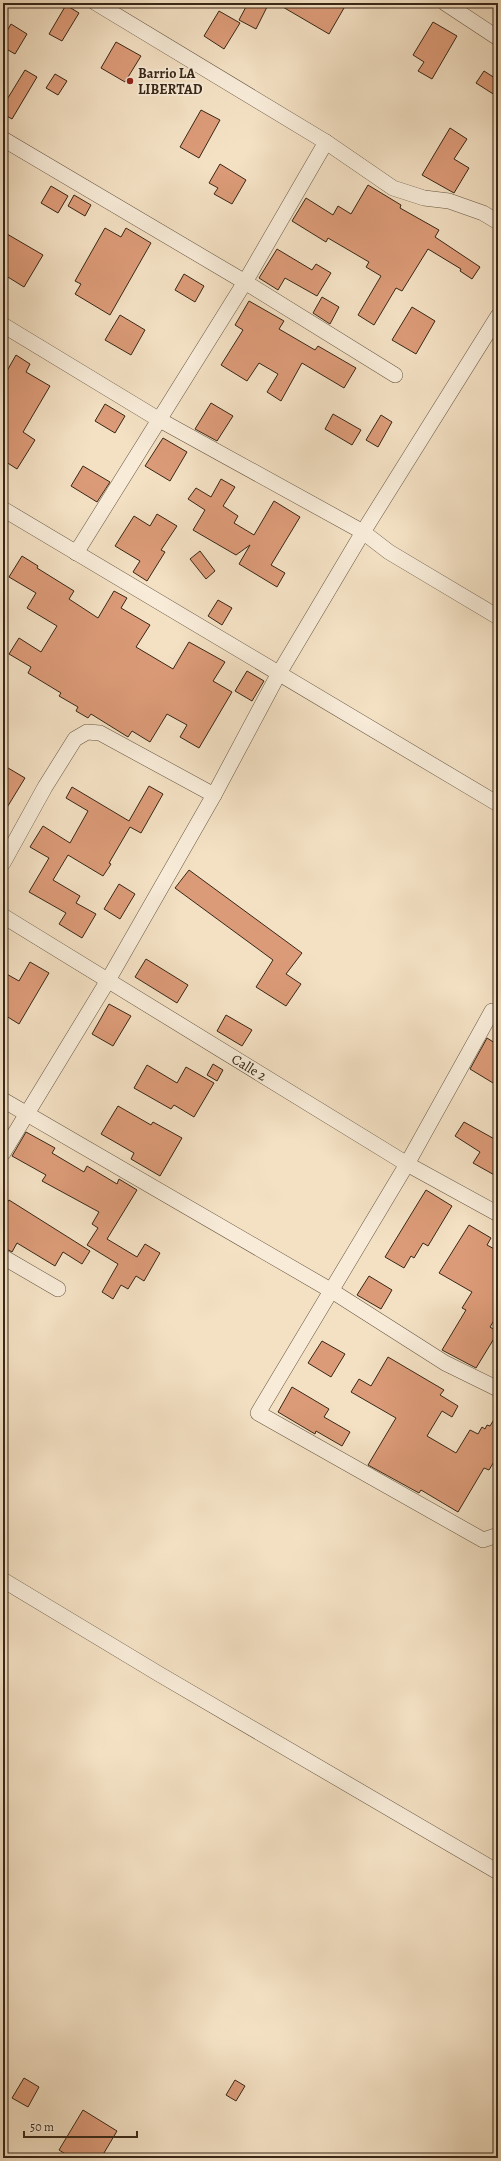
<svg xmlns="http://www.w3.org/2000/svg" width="501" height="2161" font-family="Alegreya,serif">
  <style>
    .building { fill: #dc9b78; stroke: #382717 }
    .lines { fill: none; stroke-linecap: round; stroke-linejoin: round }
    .minor-casing { stroke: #675642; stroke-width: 16 }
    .minor { stroke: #f8ecd9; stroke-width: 15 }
    .poi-dot { fill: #8f2418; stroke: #f8ecd9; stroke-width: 1.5 }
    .labels { text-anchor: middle; stroke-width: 3.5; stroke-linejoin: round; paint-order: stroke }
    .poi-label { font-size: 14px; font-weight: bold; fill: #382717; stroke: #f8ecd9; text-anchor: start }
    .street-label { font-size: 14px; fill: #382717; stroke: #f8ecd9 }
  </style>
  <rect width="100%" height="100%" fill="#f4e1c4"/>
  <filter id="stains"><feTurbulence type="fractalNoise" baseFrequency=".005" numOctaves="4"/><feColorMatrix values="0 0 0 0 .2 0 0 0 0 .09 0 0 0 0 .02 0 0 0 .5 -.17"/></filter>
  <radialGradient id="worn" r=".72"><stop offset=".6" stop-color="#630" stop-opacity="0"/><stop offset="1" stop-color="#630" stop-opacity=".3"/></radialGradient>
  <path class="building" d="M248,3H269L256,29L239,20Z
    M276,3H337L344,8L329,34Z
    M66,5L79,13L62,41L49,34Z
    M219,11L240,23L224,49L204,36Z
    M433,22L457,36L432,79L418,71L424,62L413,55Z
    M11,24L27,34L15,54L3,47V38Z
    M116,42L141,56L125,82L101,68Z
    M25,70L37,77L12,119L3,114V106Z
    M484,71L498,80V97L476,83Z
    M55,74L67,81L58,95L46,88Z
    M201,110L220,120L199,158L180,147Z
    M450,128L467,139L454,159L469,168L454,193L422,175Z
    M220,164L246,180L232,204L214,194L218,188L209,183Z
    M368,185L401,205L400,208L439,230L435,237L480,267L472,279L460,271L461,269L428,249L402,291L396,288L374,325L358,315L381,276L366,267L369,262L328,238L326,242L292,221L306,198L333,215L338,206L351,214Z
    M51,186L68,196L58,213L41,203Z
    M74,195L91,205L85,216L68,206Z
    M105,228L121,237L126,228L151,243L110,315L75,294L81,284L75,281Z
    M7,234L43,255L24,287L3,274V241Z
    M277,249L312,270L316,264L331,273L317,296L285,278L278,290L259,278Z
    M184,274L204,286L195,302L175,290Z
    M322,297L339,307L330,324L313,313Z
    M249,301L284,321L279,329L315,350L318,346L356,368L344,388L302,363L281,401L267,392L278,374L259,363L247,381L221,365L243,330L235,325Z
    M412,307L435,321L416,354L392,340Z
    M120,315L145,330L131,355L105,340Z
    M16,355L30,364L26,372L50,386L23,432L35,440L17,469L3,460V378Z
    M211,403L233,416L217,441L195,429Z
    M105,404L125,416L115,433L95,421Z
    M333,414L361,430L352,445L325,429Z
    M381,415L392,422L378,447L366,440Z
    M163,438L187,452L170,481L145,466Z
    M83,466L110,482L97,502L71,486Z
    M221,479L235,487L223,506L238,516L234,523L254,535L274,501L300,517L271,565L285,573L277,587L239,564L250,545L236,555L193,530L205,510L188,499L196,488L211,497Z
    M157,514L177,526L161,550L165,552L147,581L133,572L140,561L115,546L134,516L150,526Z
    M200,551L215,571L206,579L190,559Z
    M22,556L38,566L37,568L74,591L69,599L98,618L114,591L127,598L121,608L150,625L136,647L173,669L189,642L225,662L213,681L232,692L199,748L180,737L187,725L167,714L150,742L132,731L128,737L91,714L88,718L76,711L78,707L59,696L61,693L28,673L31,667L9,654L19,638L41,652L57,626L27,608L36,593L9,577Z
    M218,600L232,608L222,625L208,616Z
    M247,671L264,681L252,701L235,691Z
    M3,765L25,778L3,814Z
    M149,786L163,794L141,833L130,827L109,863L111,864L103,876L68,855L53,880L80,896L76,903L96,914L82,938L59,924L66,913L29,892L49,858L30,847L43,826L70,843L88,811L66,798L72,787L129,821Z
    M189,870L302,953L286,974L301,984L286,1006L256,987L273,960L175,888Z
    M119,884L135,894L120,919L104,909Z
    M146,959L188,985L177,1003L135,977Z
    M30,962L49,973L19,1024L3,1014V972L19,981Z
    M109,1004L131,1016L113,1046L92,1034Z
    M226,1015L252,1030L242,1046L217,1031Z
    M487,1038L498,1045V1086L470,1069Z
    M213,1064L223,1070L217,1081L207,1075Z
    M147,1065L177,1083L186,1067L214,1083L194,1117L174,1105L171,1109L134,1088Z
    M118,1106L151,1125L153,1122L182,1138L160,1176L131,1159L134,1153L101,1134Z
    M464,1122L498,1141V1177L473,1163L480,1152L455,1136Z
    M26,1132L55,1148L52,1153L84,1172L87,1166L117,1184L119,1179L137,1190L107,1239L137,1257L145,1244L160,1253L144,1281L136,1276L128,1289L121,1285L113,1299L102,1292L118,1264L87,1245L98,1228L92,1224L99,1212L42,1181L46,1175L12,1156Z
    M426,1190L452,1206L428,1246L423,1243L414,1258L411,1256L404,1268L385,1257Z
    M9,1200L90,1251L82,1264L63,1252L55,1266L17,1243L12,1252L3,1247V1209Z
    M469,1225L491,1238L487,1245L498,1251V1314L490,1327L498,1332L476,1368L442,1350L466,1310L462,1308L472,1292L439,1273Z
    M369,1276L392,1290L381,1309L357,1295Z
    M322,1341L345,1354L331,1377L308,1363Z
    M388,1357L444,1390L440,1395L458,1406L452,1417L442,1411L427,1436L456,1453L470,1430L478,1434L482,1427L485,1429L487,1425L490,1426L498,1413V1455L489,1470L484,1468L458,1512L421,1490L419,1493L368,1465L396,1418L351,1392L359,1379L371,1386Z
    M292,1387L329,1409L324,1417L350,1432L342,1446L316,1431L315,1434L278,1412Z
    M24,2078L39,2087L28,2107L12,2098Z
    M235,2080L245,2086L236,2101L226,2095Z
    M83,2110L117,2131L101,2158H72L59,2150Z"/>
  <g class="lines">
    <defs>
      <g id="minor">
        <path d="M96,3L326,142L393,188L424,198L449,201L483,213L498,222"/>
        <path d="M445,3L498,38"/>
        <path d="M3,139L245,282L395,375"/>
        <path d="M3,325L158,419L363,532L389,552L498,617"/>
        <path d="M3,509L498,804"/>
        <path d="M76,553L245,282L326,142"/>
        <path d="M3,863L45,787L75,739L87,732L100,733L214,795"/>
        <path id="s1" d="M3,916L407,1164L498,1214"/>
        <path d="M492,1011L407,1164L258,1413L483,1540L498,1535"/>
        <path d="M3,1100L332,1291L445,1363L498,1389"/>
        <path d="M3,1153L107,982L214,795L278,675L363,532L498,316"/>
        <path d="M3,1257L58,1289"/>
        <path d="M3,1580L159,1674L498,1872"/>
      </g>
    </defs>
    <use href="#minor" class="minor-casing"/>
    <use href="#minor" class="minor"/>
  </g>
  <circle class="poi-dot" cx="130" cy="81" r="4"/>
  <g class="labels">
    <g class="poi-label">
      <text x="138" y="78">Barrio LA<tspan x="138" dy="16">LIBERTAD</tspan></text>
    </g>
    <g class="street-label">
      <text dy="5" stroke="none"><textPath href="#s1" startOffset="289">Calle 2</textPath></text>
    </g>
  </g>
  <rect width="501" height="2161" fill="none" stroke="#f4e1c4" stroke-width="16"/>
  <rect x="4" y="4" width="493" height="2153" fill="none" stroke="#382717" stroke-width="2"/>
  <rect x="8" y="8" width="485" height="2145" fill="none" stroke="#382717"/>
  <path d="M24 2131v6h113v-6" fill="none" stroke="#382717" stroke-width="2"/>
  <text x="30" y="2131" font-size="12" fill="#382717" stroke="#f8ecd9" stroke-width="3" paint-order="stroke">50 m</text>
  <rect width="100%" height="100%" filter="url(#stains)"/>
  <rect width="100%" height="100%" fill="url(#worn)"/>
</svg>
